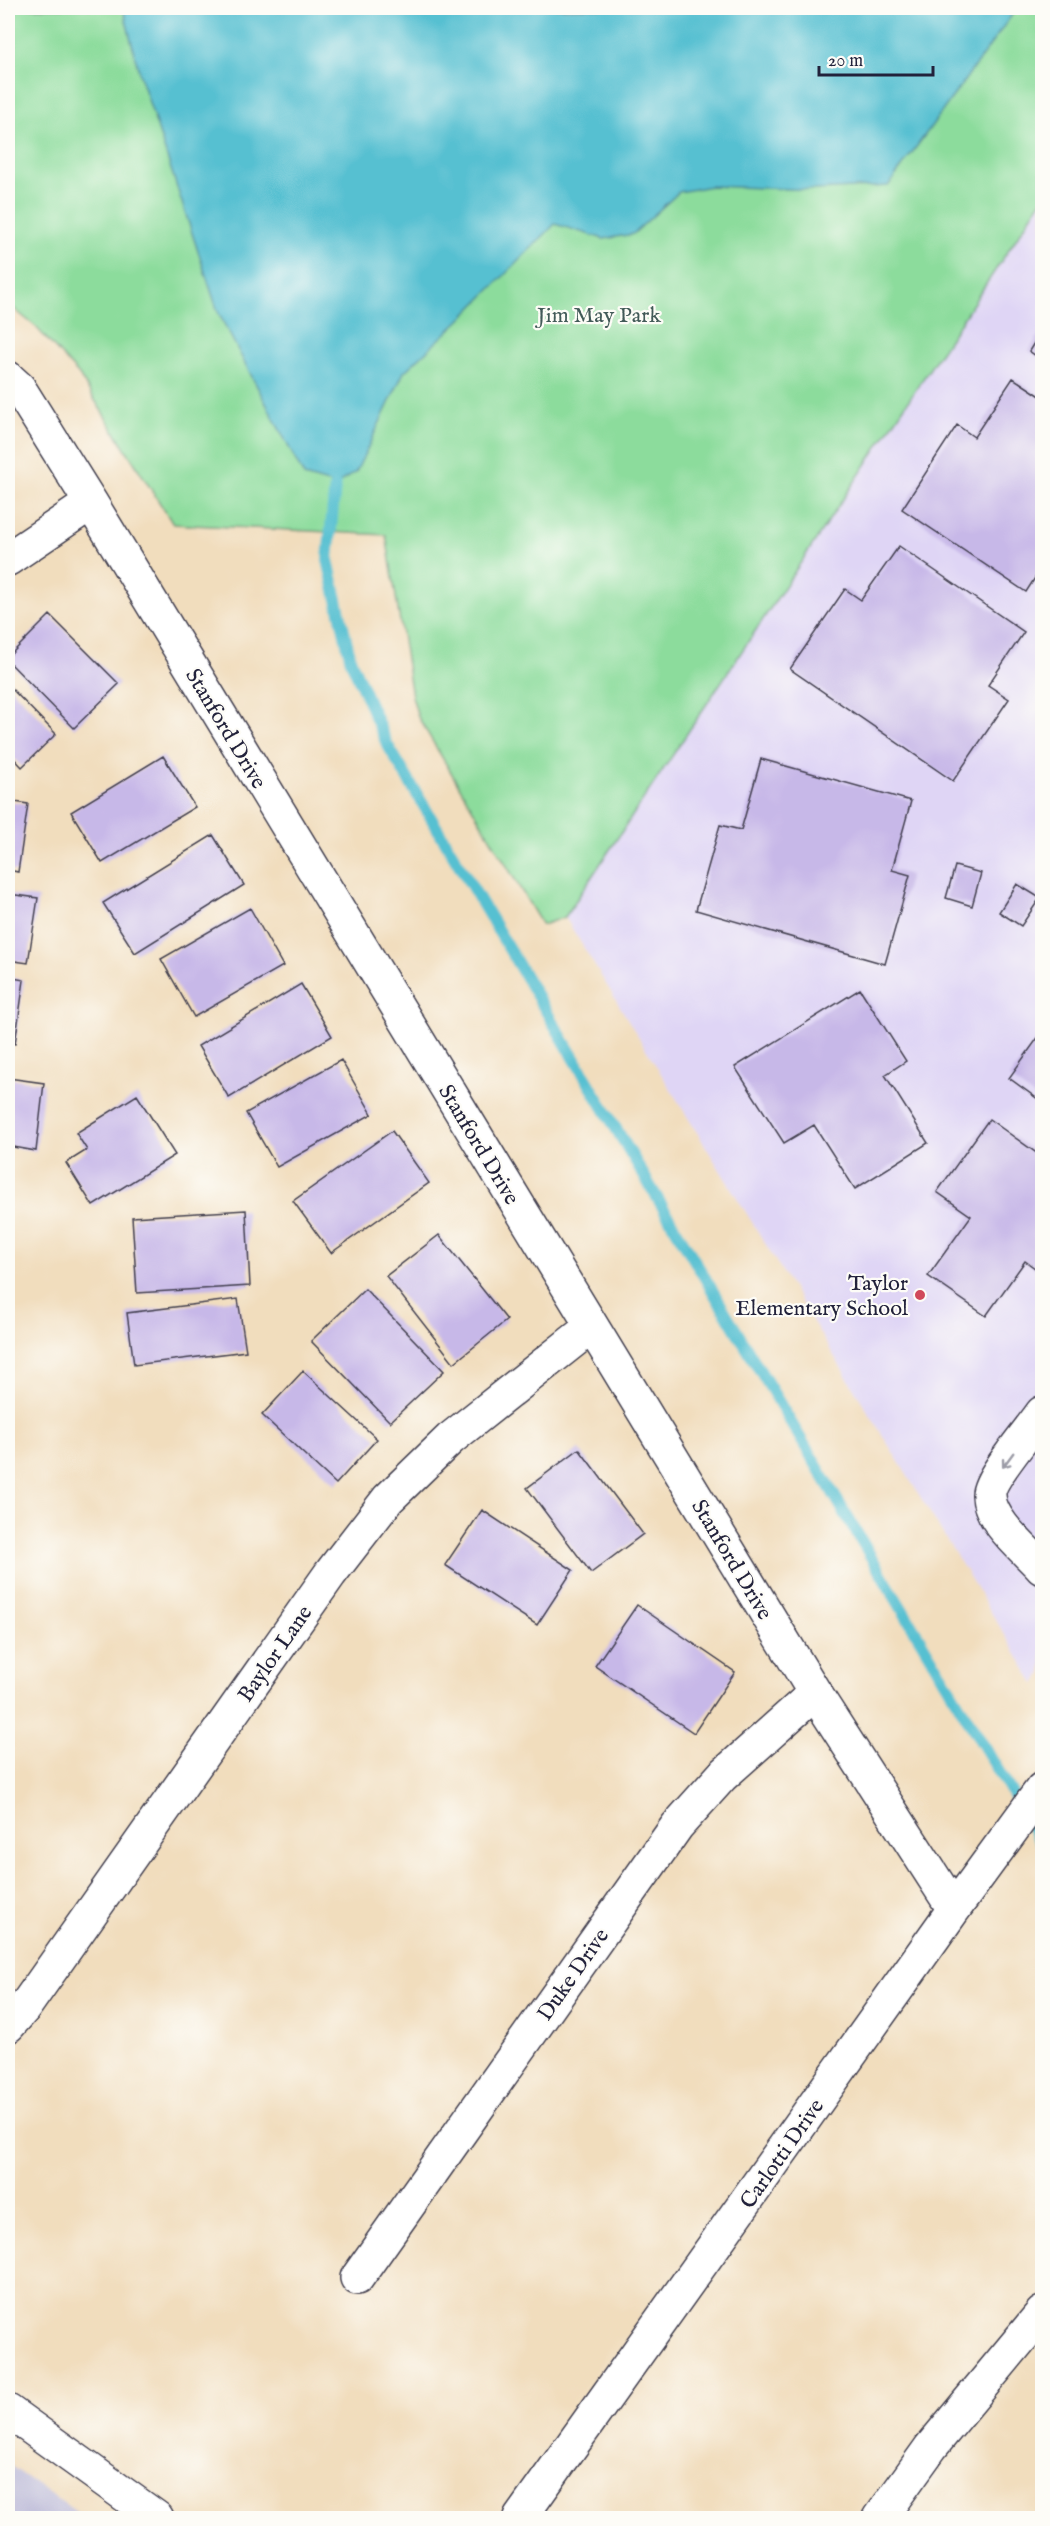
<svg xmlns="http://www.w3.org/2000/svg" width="1050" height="2526" font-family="'IM FELL English',serif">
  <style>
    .built { fill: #dfd5f5 }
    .industrial { fill: #c3c1db }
    .green { fill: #8cdc9c; stroke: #577f6c; stroke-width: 1.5 }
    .water { fill: #56c0d1; stroke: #3c7186; stroke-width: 1.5 }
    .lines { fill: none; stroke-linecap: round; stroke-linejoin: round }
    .stream { stroke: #56c0d1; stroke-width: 12 }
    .building { fill: #c7b8e8 }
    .minor-casing { stroke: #413e4e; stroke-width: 36 }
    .minor { stroke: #fff; stroke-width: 33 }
    .oneway { stroke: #9c9ca7 }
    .poi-dot { fill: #d1495b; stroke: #fdfcf7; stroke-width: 2 }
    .labels { text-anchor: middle; stroke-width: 4.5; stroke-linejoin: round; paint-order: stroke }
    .park-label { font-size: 22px; fill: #425a58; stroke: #fdfcf7 }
    .street-label { font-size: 22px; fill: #22223b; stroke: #fdfcf7 }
    .poi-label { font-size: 22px; fill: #22223b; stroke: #fdfcf7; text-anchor: end }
  </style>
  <rect width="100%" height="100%" fill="#fdfcf7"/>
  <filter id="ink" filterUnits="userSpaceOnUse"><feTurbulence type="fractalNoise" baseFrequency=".0167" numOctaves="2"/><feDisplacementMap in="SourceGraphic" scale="12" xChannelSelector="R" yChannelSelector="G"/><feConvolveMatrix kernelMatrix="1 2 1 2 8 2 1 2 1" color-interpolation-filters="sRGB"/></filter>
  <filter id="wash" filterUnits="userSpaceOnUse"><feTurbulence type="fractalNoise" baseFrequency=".008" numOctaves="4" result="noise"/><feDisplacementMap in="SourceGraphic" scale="24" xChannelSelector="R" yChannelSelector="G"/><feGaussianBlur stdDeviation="1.35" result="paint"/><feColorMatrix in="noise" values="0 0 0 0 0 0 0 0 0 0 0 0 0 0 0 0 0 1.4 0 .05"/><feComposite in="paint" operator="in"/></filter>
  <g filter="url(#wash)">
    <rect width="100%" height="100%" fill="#f1ddbd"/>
    <path class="built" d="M1042,200V1673L1035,1684L565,917Z"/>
    <path class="industrial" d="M8,2464L85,2518H8Z"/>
    <path class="green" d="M8,8H1042V200L565,917L542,925L418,717L412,696L386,535L173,524L79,375L36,327L8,304Z"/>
    <path class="water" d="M123,8H1017L888,186L816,190L711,186L679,192L633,234L604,239L555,224L459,321L404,372L356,472L335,485L304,476L218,312L139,72Z"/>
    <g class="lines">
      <path class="stream" d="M335,485L328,560L351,661L387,744L1042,1844"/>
    </g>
    <g id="blocks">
      <path class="building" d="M1042,330V360L1029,351Z
        M1013,378L1042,397V567L1026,592L902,509L957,425L974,437Z
        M899,546L1024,632L988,685L1009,699L953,781L790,669L845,589L861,600Z
        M50,615L119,684L74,728L8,661V657Z
        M8,685L56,734L22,767L8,752Z
        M163,756L195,807L102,863L71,812Z
        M761,759L911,801L892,870L910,875L885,964L696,910L720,825L741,830Z
        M8,801L28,804L18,872L8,870Z
        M213,835L244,885L135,953L103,903Z
        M955,866L981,873L972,906L946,898Z
        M1017,884L1040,898L1021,926L999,912Z
        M8,894L38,898L28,963L8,960Z
        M250,908L283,966L194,1017L161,959Z
        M8,977L24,980L15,1044L8,1043Z
        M301,984L332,1036L229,1098L198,1046Z
        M860,989L906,1061L885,1075L928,1143L855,1189L814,1125L784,1143L735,1067Z
        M1042,1032V1102L1009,1078Z
        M341,1060L372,1114L277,1167L246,1113Z
        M8,1078L44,1083L36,1151L8,1146Z
        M137,1095L175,1155L93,1206L66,1163L87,1150L76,1133Z
        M989,1119L1042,1157V1273L1025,1261L986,1316L928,1276L971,1216L937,1192Z
        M392,1131L429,1183L331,1253L293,1201Z
        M246,1210L250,1286L137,1293L132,1217Z
        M439,1235L507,1320L454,1363L386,1276Z
        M365,1289L444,1371L390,1422L311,1341Z
        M238,1299L246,1351L134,1365L127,1313Z
        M303,1371L377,1439L336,1484L262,1415Z
        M579,1449L643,1534L591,1573L527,1488Z
        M482,1510L573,1570L537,1625L445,1565Z
        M637,1605L735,1672L694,1733L595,1666Z"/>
    </g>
  </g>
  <g filter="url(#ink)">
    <use href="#blocks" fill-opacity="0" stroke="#413e4e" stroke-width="1.5"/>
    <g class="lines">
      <defs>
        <path id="minor" d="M8,378L19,388L91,503L815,1693L954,1909
          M8,559L91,503
          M1042,1413C1032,1428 989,1478 989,1494C988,1520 1026,1550 1042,1568
          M8,2026L24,2008L330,1574L388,1499L450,1439L591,1327
          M357,2278L677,1826L722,1776L815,1693
          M8,2411L157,2518
          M520,2518L954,1909L1042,1789
          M880,2518L931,2447L1042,2313"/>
      </defs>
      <use href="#minor" class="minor-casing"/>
      <use href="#minor" class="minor"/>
    </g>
    <defs><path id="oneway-shaft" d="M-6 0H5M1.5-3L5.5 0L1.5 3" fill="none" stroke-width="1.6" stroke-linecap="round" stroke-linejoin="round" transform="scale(1.5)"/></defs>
    <use class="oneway" href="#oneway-shaft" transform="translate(1008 1460) rotate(126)"/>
  </g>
  <circle class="poi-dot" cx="920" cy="1295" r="6"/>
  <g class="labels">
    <g class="park-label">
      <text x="599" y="322">Jim May Park</text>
    </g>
    <g class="street-label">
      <text transform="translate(227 728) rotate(59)" y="8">Stanford Drive</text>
      <text transform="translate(480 1144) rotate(59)" y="8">Stanford Drive</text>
      <text transform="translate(733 1559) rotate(59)" y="8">Stanford Drive</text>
      <text transform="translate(274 1653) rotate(-55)" y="8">Baylor Lane</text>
      <text transform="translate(572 1974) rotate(-55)" y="8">Duke Drive</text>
      <text transform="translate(781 2153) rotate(-55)" y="8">Carlotti Drive</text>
    </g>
    <g class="poi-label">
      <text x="908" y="1290">Taylor<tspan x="908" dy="25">Elementary School</tspan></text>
    </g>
  </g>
  <rect width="1050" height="2526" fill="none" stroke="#fdfcf7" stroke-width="30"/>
  <path d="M819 66v9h114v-9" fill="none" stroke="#22223b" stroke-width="3"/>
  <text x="828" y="66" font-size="18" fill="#22223b" stroke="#fdfcf7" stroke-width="4.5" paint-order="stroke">20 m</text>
</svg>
